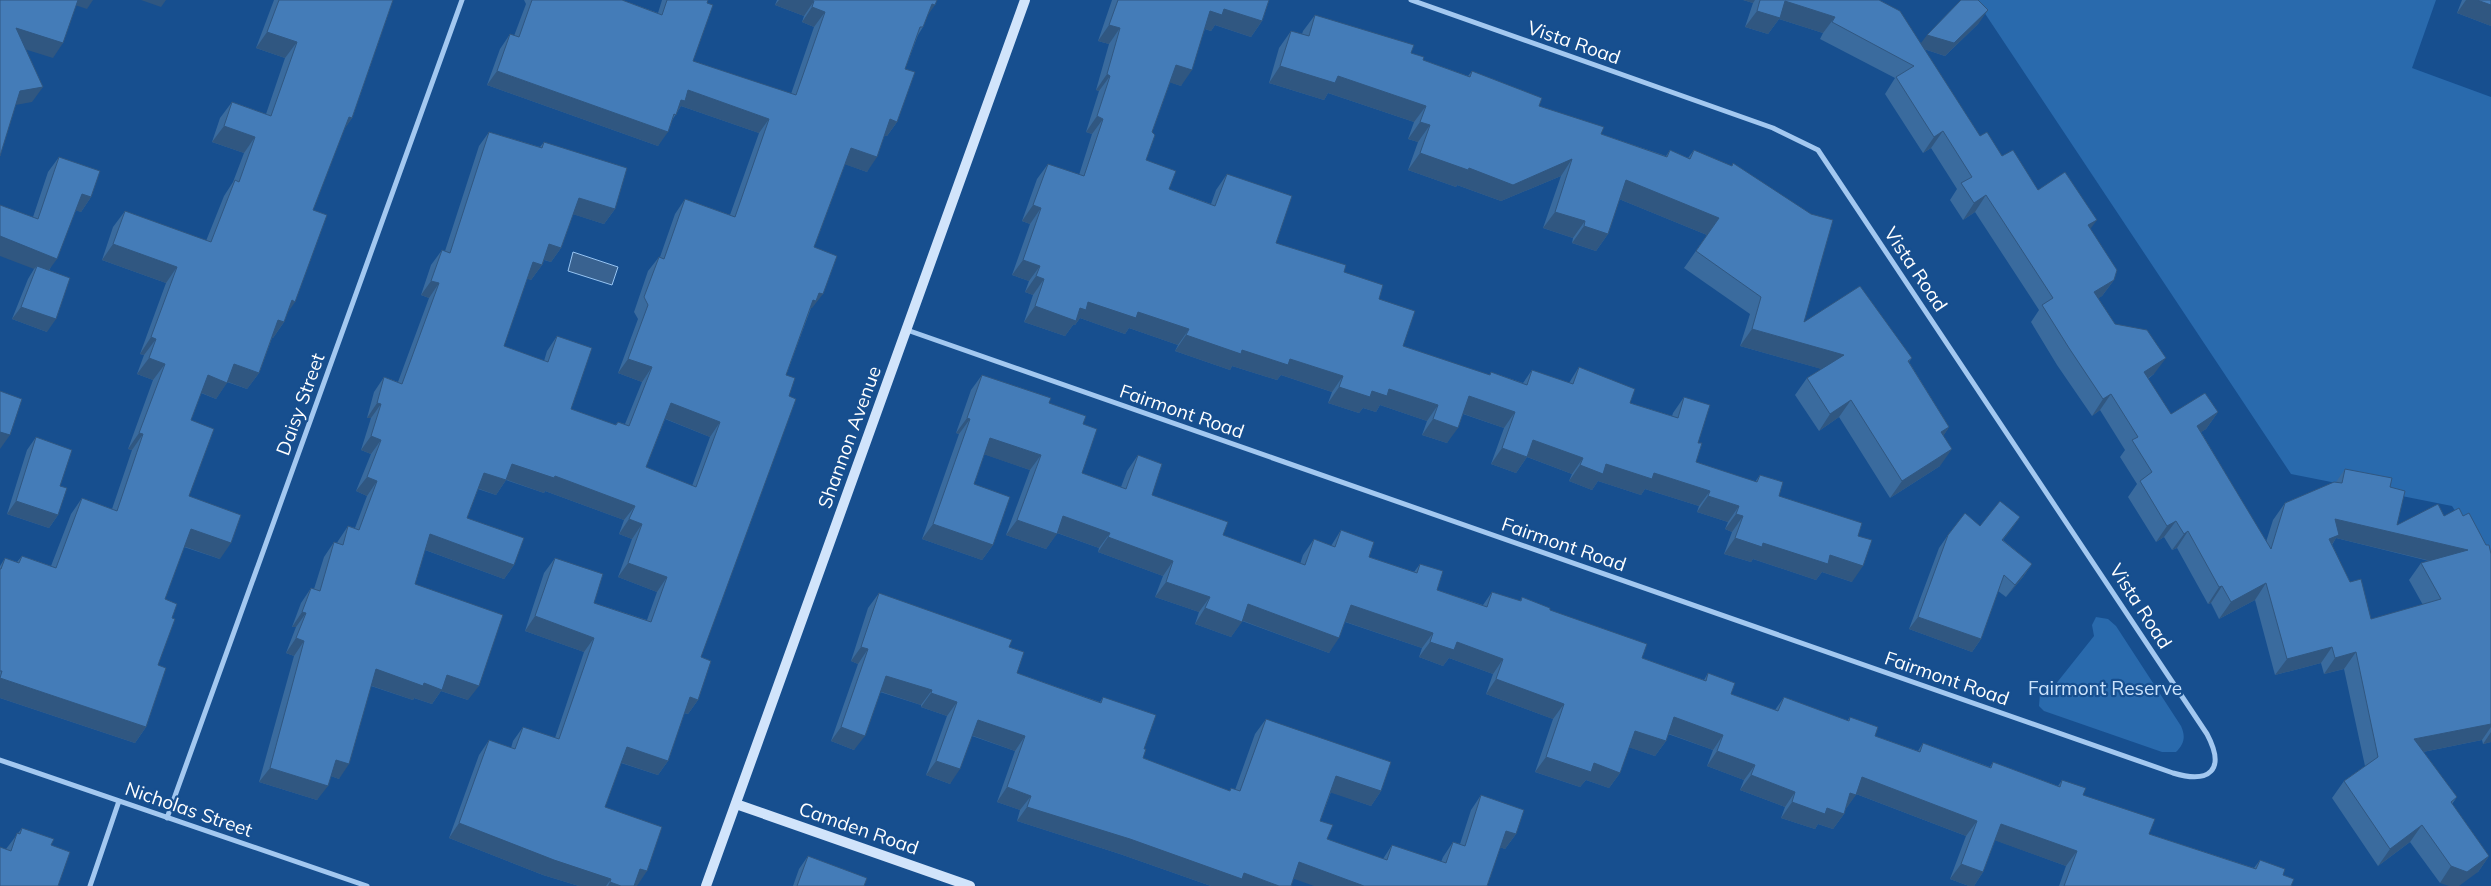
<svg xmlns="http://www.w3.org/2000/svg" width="2491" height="886" font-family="Mulish,sans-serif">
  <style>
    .green { fill: #296aad }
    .water { fill: #396290; stroke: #96c4f2 }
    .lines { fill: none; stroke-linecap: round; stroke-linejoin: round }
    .street { stroke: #a3c8f0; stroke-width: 5 }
    .secondary { stroke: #d1e4fb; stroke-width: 10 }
    .wall { fill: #3a6b9e; fill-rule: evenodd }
    .shaded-wall { fill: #305781 }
    .building { fill: #447cb8; stroke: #305781; fill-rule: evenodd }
    .labels { text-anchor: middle; stroke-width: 4.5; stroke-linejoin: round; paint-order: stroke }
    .street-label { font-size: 19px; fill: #fff; stroke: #174f8f }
    .park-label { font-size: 19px; fill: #cae2fb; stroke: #174f8f }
  </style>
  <rect width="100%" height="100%" fill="#174f8f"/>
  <path class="green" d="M1976,0H2436L2412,68L2491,97V565L2452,506L2291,474Z
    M2096,617L2108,619L2116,626L2181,726C2186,737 2184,744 2176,752H2162L2044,711L2039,706L2040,693L2055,685L2094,636L2092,625Z"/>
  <path class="water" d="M573,252L618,267L612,285L568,271Z"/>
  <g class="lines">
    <path class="street" d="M907,330L2173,773C2210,784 2226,770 2207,734L1818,150L1773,128L1411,0
      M0,760L367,886
      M167,818L462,0
      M90,886L119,801"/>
    <path class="secondary" d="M736,804L970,886
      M706,886L1025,0"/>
  </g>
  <path class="wall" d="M274,0H393L352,118L344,129L313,210L287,313L284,322L273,338H272L259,373L247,389L227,382L216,399L201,393L191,420L189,496L220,559L184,547L165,599L158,665L146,727L135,743L0,698V566L5,558L17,562L22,556L51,566L71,514L82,498L112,509L132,450L128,449L153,380L137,374L144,355L140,354L166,283L102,260L113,227L125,211L206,241L224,196L233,182L244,153L212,142L220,118L232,102L266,114L285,58L256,48Z
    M524,0H622L658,13L662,0H708L693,61L791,94L814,27L802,22L804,16L775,5L777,0H937L927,16L923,27L918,35L905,69L897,122L887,136L884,135L867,172L845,164L814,247L812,308H811L786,375L701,657L698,700L688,714L684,713L668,761L658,775L621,763L605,807L637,886L634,885V886H579L543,875L449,838L479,755L489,740L511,748L513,741L523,727L555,738L584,652L525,631L544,573L555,558L594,603L647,620L657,592L618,577L632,539L619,534L624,520L545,491L544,493L506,480L496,495L478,489L467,518L514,565L504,579L425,550L415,584L468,700L441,691L432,704L414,698L413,700L371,686L339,779L331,776L317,800L259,782L294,656L286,653L296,627H292L301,603L311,588L314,589L324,557L334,542L337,543L338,541L348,526L355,528L367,496L356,491L371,454L361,450L371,418H367L374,392L384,377L398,382L429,298L421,295L431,265L442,250L445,251L479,146L489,132L540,147L544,142L615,209L604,224L573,214L561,248L551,262L544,260L542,265L531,280L527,278L504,346L544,361L547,351L557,336L571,409L615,425L618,422L625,424L642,382L618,373L638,319L634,312L648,271L659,257H660L675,214L685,199L730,215L759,133L681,106L671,122L658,146L487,85L500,49L510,34L514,36L526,4ZM665,419L710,437L692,486L646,467Z
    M1112,0H1269L1262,21L1251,37L1215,25L1211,31L1205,29L1181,86L1170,82L1152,132L1146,160L1169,189L1211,204L1216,190L1227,174L1276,243L1344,272L1379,299L1403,346L1489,375L1491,372L1523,383L1532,370L1569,383L1579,367L1630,403L1672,416L1673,413L1684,397L1698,443L1696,462L1755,482L1760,475L1779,496L1858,536L1852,582L1822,572L1816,580L1753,559L1751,562L1724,554L1732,532L1725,529L1728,522L1697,512L1699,506L1645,489L1641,495L1598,481L1592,490L1569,481L1572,474L1527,457L1516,473L1491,464L1504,428L1463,414L1447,443L1422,435L1427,421L1380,405L1376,412L1363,408L1359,413L1328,403L1332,392L1281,375L1277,380L1232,366L1230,370L1175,351L1178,345L1129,328L1125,334L1080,318L1075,325H1073L1065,336L1024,322L1033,295L1025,292L1029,281L1012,275L1030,224L1022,221L1037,179L1048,164L1079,175L1092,134L1086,132L1099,91L1096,90L1109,44L1098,41Z
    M1743,0H1879L1921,44L1979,23L1945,56L1924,49L1980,136L2038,190L2090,229L2114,280L2102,296L2098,298L2115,324L2154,374L2148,379L2171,414L2218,412L2206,429L2201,432L2266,542L2273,520L2285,503L2336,482L2345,469L2390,487L2397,525L2444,516H2463L2491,554V742L2483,744L2482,740L2423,752L2457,797L2452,804L2489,856L2478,872L2440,883L2410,842L2378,866L2332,798L2344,781L2365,766L2344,669L2324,674L2321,663L2275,675L2255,600L2219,619L2211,603L2208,604L2177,548L2172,550L2164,537L2156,542L2128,497L2137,484L2120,457L2125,450L2100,410L2092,416L2057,365L2031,322L2039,310L1975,212L1963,220L1950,200L1957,189L1931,148L1923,153L1885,94L1895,78L1820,39L1823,33L1779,19L1768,34L1745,27L1753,3ZM2336,538L2429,561L2421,563L2409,580L2423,605L2371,619L2350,582L2332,545Z
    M2462,0H2491V26L2457,13Z
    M1315,15L1411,53L1423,60L1468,76L1472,71L1539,106L1601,134L1666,156L1670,150L1688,158L1694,150L1804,322L1912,358L1909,362L1949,427L1943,436L1940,466L1890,498L1839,417L1819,431L1795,395L1807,378L1822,369L1740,346L1750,314L1684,268L1707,235L1619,199L1608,234L1596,251L1572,243L1573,238L1543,228L1561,176L1501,201L1457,185L1456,187L1408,170L1418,142L1408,139L1414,122L1328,93L1324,100L1269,83L1279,48L1291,31L1302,34L1303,31Z
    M59,157L91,197L81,212L76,210L49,271L47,332L12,319L28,279L34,269L33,217L48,172Z
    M982,375L1049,403L1083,424L1082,473L1121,487L1127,471L1138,455L1152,495L1223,535L1300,564L1303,555L1314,539L1331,546L1341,530L1369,557L1414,572L1420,564L1437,590L1483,605L1492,592L1520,601L1522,597L1550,610L1642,658L1704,680L1708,673L1731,694L1775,710L1784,697L1847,721L1850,717L1875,736L1918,751L1923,743L1990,767L1993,762L2058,786L2062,780L2083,795L2149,834L2254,868L2260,860L2283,875L2291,886H2059L2066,866L1995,840L1983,872L1974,886H1969L1950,879L1966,836L1856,794L1845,810L1844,814L1833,829L1818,824L1815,829L1781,818L1785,807L1740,790L1744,780L1707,766L1713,750L1668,734L1666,741L1655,756L1629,747L1620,773L1609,788L1586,780L1580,787L1535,772L1553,719L1486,694L1493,674L1449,658L1443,666L1419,657L1422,648L1345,622L1329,653L1242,621L1231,637L1195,624L1199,612L1155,597L1163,576L1098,552L1099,548L1057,533L1046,549L1006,535L1030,470L984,454L974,484L993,545L982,560L922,539L959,434L956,433L971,390Z
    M36,437L60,486L58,515L49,528L7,514L27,450Z
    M2020,517L2003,540L2032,564L2023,577L2006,597L1998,591L1981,639L1972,652L1909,629L1939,548L1948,535L1980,526Z
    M879,593L1009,647L1017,673L1100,702L1103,697L1144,749L1143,758L1229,791L1231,788L1235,790L1255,734L1266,719L1381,791L1371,806L1331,792L1320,821L1327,839L1383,859L1392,845L1441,862L1443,857L1453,842L1460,844L1471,810L1481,795L1516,834L1505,849L1500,847L1487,886L1293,879L1291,886H1211L1120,854L1017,821L1020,810L997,802L1015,751L972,736L950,784L926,775L947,716L921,707V705L880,692L854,750L831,741L858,664L851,661L868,608Z
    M22,828L51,845L58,886L6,849Z
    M808,856L864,886H793L799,869Z"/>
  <path class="shaded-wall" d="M74,0H93L87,9L72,4Z
    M141,0H166L161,7Z
    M779,0H811L814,1L804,16L775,5Z
    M1743,0H1755L1753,3Z
    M2466,0H2477L2491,5V26L2457,13Z
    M1785,1L1835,17L1823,33L1779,19L1768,34L1745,27L1757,11Z
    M932,4L935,5L925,19Z
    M812,7L825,12L814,27L802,22Z
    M1224,9L1262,21L1251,37L1215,25L1211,31L1199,27L1210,11Z
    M1988,10L1979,23L1945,56L1918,47L1927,35Z
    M1109,25L1120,28L1109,44L1098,41Z
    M16,28L63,43L53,58L5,43Z
    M267,32L297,42L285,58L256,48Z
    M1176,65L1192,70L1181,86L1165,81Z
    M1280,66L1338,76L1426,106L1414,122L1328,93L1324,100L1269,83Z
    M497,71L668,132L658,146L487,85Z
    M1107,74L1110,76L1099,91L1096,90Z
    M43,87L32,102L10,106L20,91Z
    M688,90L769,119L759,133L681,106L675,115L671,114Z
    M1097,116L1103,119L1092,134L1086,132Z
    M349,117L352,118L341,134Z
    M890,119L897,122L887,136L880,134Z
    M1420,122L1430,125L1418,142L1408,139Z
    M224,126L255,137L244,153L212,142Z
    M1943,131L1931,148L1923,153L1934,137Z
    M851,148L877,157L867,172L841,163Z
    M1420,153L1469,168L1572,159L1561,176L1501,201L1457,185L1456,187L1408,170Z
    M1626,180L1719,218L1707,235L1614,197Z
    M82,194L91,197L81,212L71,209Z
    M1986,195L1975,212L1963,220L1974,203Z
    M579,198L615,209L604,224L569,213Z
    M1033,205L1041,208L1030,224L1022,221Z
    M1555,212L1585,221L1573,238L1543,228Z
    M2097,220L2085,236L2088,225Z
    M1584,226L1608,234L1596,251L1572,243Z
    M0,236L57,259L46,274L37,266L34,269L0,256Z
    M113,244L177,267L166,283L102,260Z
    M549,244L561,248L551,262L539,258Z
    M1023,260L1040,266L1029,281L1012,275Z
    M533,262L542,265L531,280L522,277Z
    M1036,276L1044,279L1033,295L1025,292Z
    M2114,280L2102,296L2083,309L2094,292Z
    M431,281L439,283L429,298L421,295Z
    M819,293L823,294L812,308H811L803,315Z
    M292,300L295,302L284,318Z
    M1088,302L1138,312L1189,329L1178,345L1129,328L1125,334L1080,318L1075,325H1073L1065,336L1024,322L1035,306L1080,308Z
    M21,307L56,319L47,332L12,319Z
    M278,320L284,322L273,338L267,336Z
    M1752,329L1844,355L1832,372L1740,346Z
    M1186,335L1242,350L1290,359L1343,376L1332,392L1281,375L1277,380L1232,366L1230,370L1175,351Z
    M151,337L156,339L144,355L140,354Z
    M149,358L165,364L153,380L137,374Z
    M2166,358L2154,374L2132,389L2144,372Z
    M628,359L652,367L642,382L618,373Z
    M234,364L259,373L247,389L223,380Z
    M208,375L227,383L216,399L197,391Z
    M1339,387L1372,391L1389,389L1438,405L1427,421L1380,405L1376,412L1363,408L1359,413L1328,403Z
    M2111,394L2100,410L2092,416L2103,399Z
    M1469,396L1515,412L1504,428L1458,412Z
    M1851,400L1839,417L1819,431L1830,414Z
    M377,403L381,404L371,418H367Z
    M671,403L720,422L710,437L661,417Z
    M2218,412L2206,429L2185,442L2197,426Z
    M967,418L970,419L959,434L956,433Z
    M1433,419L1458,428L1447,443L1422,435Z
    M1949,427L1938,444L1941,432Z
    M0,432L10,435L0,449Z
    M139,433L143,434L132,450L128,449Z
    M371,436L381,440L371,454L361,450Z
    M990,438L1041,455L1030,470L980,453Z
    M1533,440L1583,458L1572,474L1522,455Z
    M1502,448L1527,457L1516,473L1491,464Z
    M1952,449L1940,466L1890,498L1902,481Z
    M512,464L555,476L635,506L624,520L545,491L544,493L502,478Z
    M1606,464L1654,473L1710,491L1699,506L1645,489L1641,495L1598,481L1592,490L1569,481L1580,465Z
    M484,473L506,480L496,495L474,487Z
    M367,477L377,481L367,496L356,491Z
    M1708,496L1739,506L1728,522L1697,512Z
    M16,501L58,515L49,528L7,514Z
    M1736,514L1743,516L1732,532L1725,529Z
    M1063,516L1110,533L1099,548L1052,531Z
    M2020,517L2011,530L1993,552L2002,540Z
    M629,519L642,524L632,539L619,534Z
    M2335,519L2468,550L2456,567L2336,538L2327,552Z
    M1017,520L1057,534L1046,549L1006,535Z
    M2176,521L2164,537L2156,542L2167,526Z
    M933,524L993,545L982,560L922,539Z
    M191,529L231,543L220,559L180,545Z
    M2188,531L2177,548L2172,550L2184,534Z
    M430,534L514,565L504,579L420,548Z
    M1108,537L1173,561L1163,576L1098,552Z
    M1735,538L1830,555L1863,566L1852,582L1822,572L1816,580L1753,559L1751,562L1724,554Z
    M628,563L667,577L657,592L618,577Z
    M2032,564L2023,577L2006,597L2015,585Z
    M1166,582L1210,597L1199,612L1155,597Z
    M2266,583L2255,600L2219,619L2231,602Z
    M2222,586L2211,603L2208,604L2219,587Z
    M1248,604L1339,638L1329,653L1238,619Z
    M1351,605L1433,633L1422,648L1340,620Z
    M1205,608L1242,622L1231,637L1195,624Z
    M302,612L306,613L296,627H292Z
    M535,616L594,638L584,652L525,631Z
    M1918,617L1981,639L1972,652L1909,629Z
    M296,638L304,641L294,656L286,653Z
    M1430,642H1457L1503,659L1493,674L1449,658L1443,666L1419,657Z
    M861,647L868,649L858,664L851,661Z
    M2332,647L2321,663L2275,675L2287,659Z
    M2356,652L2344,669L2324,674L2335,658Z
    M376,669L424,683L447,675L479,686L468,700L441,691L432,704L414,698L413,700L366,684Z
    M886,676L932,690L921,705L876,690Z
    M0,678L146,727L135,743L0,698Z
    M1496,679L1564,704L1553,719L1486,694Z
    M931,693L957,702L947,716L921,707Z
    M690,697L698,700L688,714L680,711Z
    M1674,717L1723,735L1713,750L1664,732Z
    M978,720L1025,736L1015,751L968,734Z
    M2491,724V727L2482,740L2403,756L2414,739Z
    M841,727L865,736L854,750L831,741Z
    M1635,731L1666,741L1655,756L1625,746Z
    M2491,732V742L2483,744Z
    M627,747L668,761L658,775L616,761Z
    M1717,751L1755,765L1744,780L1707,766Z
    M1546,757L1594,763L1620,773L1609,788L1586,780L1580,787L1535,772Z
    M336,760L349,764L339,779L325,774Z
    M936,761L960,769L950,784L926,775Z
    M270,768L328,786L317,800L259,782Z
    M1751,775L1795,792L1785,807L1740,790Z
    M1336,776L1381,791L1371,806L1326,791Z
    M1862,777L1977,821L1966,836L1851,792Z
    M1007,787L1031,796L1020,810L997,802Z
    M1850,793L1856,795L1845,810Z
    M1792,802L1827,808L1844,814L1833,829L1818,824L1815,829L1781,818Z
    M1027,807L1244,873L1279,886H1211L1120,854L1017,821Z
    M459,823L611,879L606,886H579L543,875L449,838Z
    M2001,824L2077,851L2066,866L1991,839Z
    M2422,825L2410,842L2378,866L2390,849Z
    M1506,831L1516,834L1505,849L1496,846Z
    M2489,856L2478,872L2459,886H2449L2440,883L2451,866Z
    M1299,862L1364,886H1314L1289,877Z
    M1961,864L1983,872L1974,886H1969L1950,879Z
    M640,869L647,871L637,886L630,883Z
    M610,882L621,886H608Z"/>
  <path class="building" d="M0,0H78L63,43L16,28L43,87L20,91L0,156Z
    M279,0H393L352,118L349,117L313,210L327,215L295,302L292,300L284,322L278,320L259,373L234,364L227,383L208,375L191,420L214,429L189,496L241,515L231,543L191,529L165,599L177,604L172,618L175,619L158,665L166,668L146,727L0,678L2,671H0V569H1L5,558L19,563L22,556L56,568L82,498L117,511L143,434L139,433L165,364L149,358L156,339L151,337L177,267L113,244L125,211L211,242L235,180L239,182L255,137L224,126L232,102L271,116L297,42L267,32Z
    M532,0H622L662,15L667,0H708L707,3L713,5L693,61L796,95L825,12L812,7L814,1L811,0H937L935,5L932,4L923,27H920L905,69L915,72L897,122L890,119L877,157L851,148L814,247L837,256L823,294L819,293L816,301L813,300L786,375L795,378L789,396L796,399L701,657L711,661L698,700L690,697L668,761L627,747L605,807L662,827L647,871L640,869L634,886H621L610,882L611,879L554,860L459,823L489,740L515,749L523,727L559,739L594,638L535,616L555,558L603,574L594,603L651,622L667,577L628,563L642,524L629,519L635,506L555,476L554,478L512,464L506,480L484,473L467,518L524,538L514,565L430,534L415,584L503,615L479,686L447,675L442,690L424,683L423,686L376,669L349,764L336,760L328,786L270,768L304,641L296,638L306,613L302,612L311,588L320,591L334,542L343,545L348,526L359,530L377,481L367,477L381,440L371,436L381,404L377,403L384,377L402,384L439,283L431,281L442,250L450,253L489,132L542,148L544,142L627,168L615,209L579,198L561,248L549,244L542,265L533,262L504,346L548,362L557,336L592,348L571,409L616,425L618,422L629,426L652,367L628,359L648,305L644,297L659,257L664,259L685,199L735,217L769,119L688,90L685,101L681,100L676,115L674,114L668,132L497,71L510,34L519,37ZM671,403L720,422L696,487L646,467Z
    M1118,0H1269L1262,21L1224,9L1222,15L1210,11L1192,70L1176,65L1152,132L1155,135L1146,160L1176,171L1169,189L1215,206L1227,174L1292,196L1276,243L1346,265L1344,272L1383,285L1379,299L1415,311L1403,346L1490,375L1491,372L1527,385L1532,370L1573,384L1579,367L1635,389L1630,403L1678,418L1684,397L1710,405L1698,443H1702L1696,462L1757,482L1760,475L1783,482L1779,496L1862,523L1858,536L1872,540L1863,566L1830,555L1828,564L1763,543L1762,547L1735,538L1743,516L1736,514L1739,506L1708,496L1710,491L1654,473L1652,479L1606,464L1603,474L1580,465L1583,458L1533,440L1527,457L1502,448L1515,412L1469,396L1458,428L1433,419L1438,405L1389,389L1387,396L1372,391L1370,397L1339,387L1343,376L1290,359L1288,365L1242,350L1241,354L1186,335L1189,329L1138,312L1136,318L1088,302L1086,310L1080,308L1076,321L1035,306L1044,279L1036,276L1040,266L1023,260L1041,208L1033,205L1048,164L1084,176L1103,119L1097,116L1110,76L1107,74L1120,28L1109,25Z
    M1760,0H1879L1900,11L1980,136L1987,132L2002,156L2013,150L2038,190L2065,172L2097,220L2088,225L2117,270L2114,280L2094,292L2115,324L2147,330L2166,358L2144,372L2171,414L2205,393L2218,412L2197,426L2271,549L2285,503L2334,482L2342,483L2345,469L2392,478L2390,487L2405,491L2397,525L2438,504L2444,516L2459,508L2463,516L2469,513L2486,545H2489L2491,554V724L2414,739L2457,797L2451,802L2489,856L2467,872L2451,866L2422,825L2390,849L2344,781L2378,757L2356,652L2335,658L2332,647L2287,659L2266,583L2231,602L2222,586L2219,587L2188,531L2184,534L2176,521L2167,526L2140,481L2152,472L2132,440L2138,437L2111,394L2103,399L2069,348L2042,305L2053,298L1986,195L1974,203L1961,183L1972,177L1943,131L1934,137L1896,77L1914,66L1832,22L1835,17L1785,1L1780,18L1757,11ZM2335,519L2468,550L2421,563L2441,599L2371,619L2361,579L2350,582L2329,539L2339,535Z
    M1961,0H1978L1988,10L1954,43L1927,35Z
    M2477,0H2491V5Z
    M1315,15L1414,45L1411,53L1424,57L1423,60L1470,77L1472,71L1542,98L1539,106L1604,127L1601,134L1667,157L1670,150L1690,159L1694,150L1732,166L1733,163L1811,214L1833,220L1804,322L1860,286L1912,358L1908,361L1949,427L1941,432L1952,449L1902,481L1851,400L1830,414L1807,378L1844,355L1752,329L1761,297L1696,251L1719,218L1626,180L1608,234L1584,226L1585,221L1555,212L1572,159L1513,185L1469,168L1468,170L1420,153L1430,125L1420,122L1426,106L1338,76L1335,83L1280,66L1291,31L1309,36Z
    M59,157L100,171L91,197L82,194L57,259L0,236V205L38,219Z
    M37,266L70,278L56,319L21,307Z
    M982,375L1051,398L1049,403L1086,416L1083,424L1097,429L1082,473L1126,489L1138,455L1162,464L1152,495L1228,522L1223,535L1305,565L1314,539L1335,547L1341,530L1374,542L1369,557L1417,573L1420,564L1443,571L1437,590L1487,607L1492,592L1521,601L1522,597L1550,608V610L1647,644L1642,658L1706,681L1708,673L1735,683L1731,694L1778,711L1784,697L1849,721L1850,717L1878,727L1875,736L1920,752L1923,743L1991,768L1993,762L2060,787L2062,780L2086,788L2083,795L2155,819L2149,834L2256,869L2260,860L2285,869L2283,875L2294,879L2291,886H2064L2077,851L2001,824L1983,872L1961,864L1977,821L1862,777L1856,795L1850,793L1844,814L1827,808L1825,814L1792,802L1795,792L1751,775L1755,765L1717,751L1723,735L1674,717L1666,741L1635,731L1620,773L1594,763L1591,772L1546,757L1564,704L1496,679L1503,659L1457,642L1454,650L1430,642L1433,633L1351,605L1339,638L1248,604L1242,622L1205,608L1210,597L1166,582L1173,561L1108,537L1110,533L1063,516L1057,534L1017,520L1041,455L990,438L974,484L1010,497L993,545L933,524L970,419L967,418Z
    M0,391L22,399L10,435L0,432Z
    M36,437L72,450L60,486L67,488L58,515L16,501Z
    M2000,501L2020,517L2002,540L2032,564L2015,585L2004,575L1981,639L1918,617L1948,535L1965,513L1980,526Z
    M879,593L1012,640L1009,647L1024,652L1017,673L1101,703L1103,697L1156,715L1144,749H1146L1143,758L1230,791L1231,788L1240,791L1266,719L1391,762L1381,791L1336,776L1320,821L1333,825L1327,839L1387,860L1392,845L1446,863L1453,842L1465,846L1481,795L1524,810L1516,834L1506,831L1487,886H1364L1299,862L1291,886H1279L1244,873L1242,879L1130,839L1027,807L1031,796L1007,787L1025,736L978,720L960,769L936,761L957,702L931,693L932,690L886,676L865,736L841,727L868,649L861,647Z
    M22,828L54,839L51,845L70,852L58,886H0V847L11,851L17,833L20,834Z
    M808,856L867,878L864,886H797Z"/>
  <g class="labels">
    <g class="street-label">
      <text transform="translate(1574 42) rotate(19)" y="7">Vista Road</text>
      <text transform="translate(1916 269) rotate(56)" y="7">Vista Road</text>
      <text transform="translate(300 404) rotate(-70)" y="7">Daisy Street</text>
      <text transform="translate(1182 411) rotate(19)" y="7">Fairmont Road</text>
      <text transform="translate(849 437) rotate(-70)" y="7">Shannon Avenue</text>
      <text transform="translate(1564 544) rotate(19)" y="7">Fairmont Road</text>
      <text transform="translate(2141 606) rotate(57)" y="7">Vista Road</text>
      <text transform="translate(1947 678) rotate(19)" y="7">Fairmont Road</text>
      <text transform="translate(189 809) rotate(19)" y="7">Nicholas Street</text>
      <text transform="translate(859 828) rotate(19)" y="7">Camden Road</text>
    </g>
    <g class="park-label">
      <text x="2105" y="695">Fairmont Reserve</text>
    </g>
  </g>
</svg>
